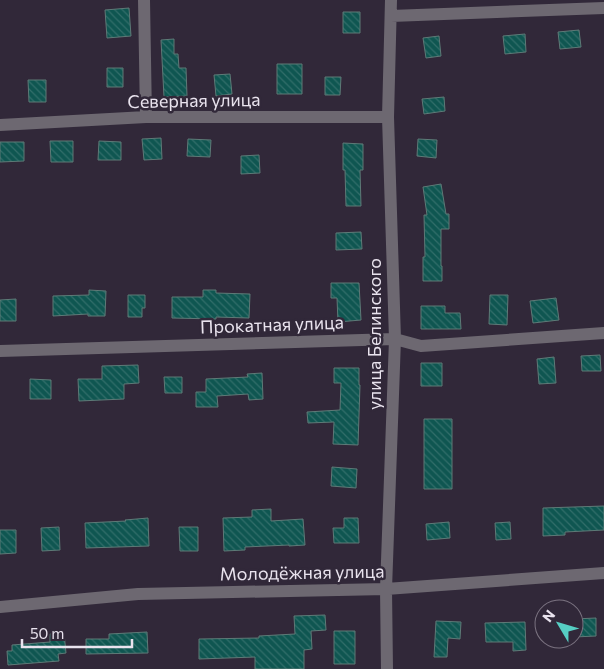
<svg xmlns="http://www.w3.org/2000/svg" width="604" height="669" font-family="Commissioner,sans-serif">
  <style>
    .building { fill: url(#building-back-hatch); stroke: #5e7a77 }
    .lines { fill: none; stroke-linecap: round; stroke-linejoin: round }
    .minor { stroke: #6d6871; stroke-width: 12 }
    .labels { text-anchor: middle; stroke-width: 5; stroke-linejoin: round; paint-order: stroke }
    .street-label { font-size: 18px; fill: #e9e3ee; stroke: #312839 }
  </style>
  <defs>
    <pattern id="building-back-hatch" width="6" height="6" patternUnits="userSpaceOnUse" patternTransform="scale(1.25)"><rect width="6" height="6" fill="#0f5651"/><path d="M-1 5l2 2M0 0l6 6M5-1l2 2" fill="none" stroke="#326e6a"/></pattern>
  </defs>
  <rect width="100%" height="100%" fill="#312839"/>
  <path class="building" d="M129,8L131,36L107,38L105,10Z
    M343,12H360V33H343Z
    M579,30L581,47L560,49L558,32Z
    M525,34L526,52L505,54L503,36Z
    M439,36L441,56L426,58L423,38Z
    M174,39V54H178L179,68H186L187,96L164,97L161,40Z
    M277,64H302V94H277Z
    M107,68H123V87H107Z
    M230,74L232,94L216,96L214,75Z
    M325,77H341L340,95H325Z
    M28,80H46V102H29Z
    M444,97L445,111L424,114L422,99Z
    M161,138L162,159L144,160L142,139Z
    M188,139L211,140L210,157L187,156Z
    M418,139L437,140L436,158L417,156Z
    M50,141H73V162H51Z
    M99,141L121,142V160H98Z
    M0,142H24V161L0,162Z
    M343,143L363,144V170H360L361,206H346L345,170H343Z
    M259,155L260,173L241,174V156Z
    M441,184L446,214H449V229H441V266H442V281H423V257H425L424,215H427L423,187Z
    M361,232L362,249L336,250V233Z
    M331,283H359L361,320L338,322L337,298H331Z
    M89,290L106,291L105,316H88V314L53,316V296L89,295Z
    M203,290H216V293L250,294L249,318L216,317V319L172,318V297H203Z
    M128,295H145V308H142V317H128Z
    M490,295H508L507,325L489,324Z
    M556,298L559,320L533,323L530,301Z
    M16,299V321H0V300Z
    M421,306H445V313H460L461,329H421Z
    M600,355L601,371H582L581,356Z
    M554,357L556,383L539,384L537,359Z
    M421,363H442V386H421Z
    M138,365L139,383L124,384V399L79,401L78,379H102V366Z
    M334,368H359V385H360L358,445L333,444L334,422L308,423L307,412L340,410L341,383H334Z
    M262,373L263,399L249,400L248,394L217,396L218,407H196V392H206V379L248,377L247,374Z
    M164,377H182V393H165Z
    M30,379L51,380V399H30Z
    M424,419H452V489H424Z
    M332,467L357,469L356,488L331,486Z
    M604,506V530L565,532V535L543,536V508Z
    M271,509V521L303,519L305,545L289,546V545L245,547V550L224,551L223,518L252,517V510Z
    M148,518L149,546L86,548L85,523L126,521L125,520Z
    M344,518H358L359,543H334L333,528H344Z
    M449,522L450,538L427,540L426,524Z
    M510,522L511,539L496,540L495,523Z
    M59,527L60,550L42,551L41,528Z
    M179,527H198V551H180Z
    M0,530H16V553L0,554Z
    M325,615L326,630L311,631L312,649L304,650V669H255V657L199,659V639L259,638V636L295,634L294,616Z
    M596,618V636L574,637V619Z
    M436,621L461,622L460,639L448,638L447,657H434Z
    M525,622L526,650L513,651V642H486L485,623Z
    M334,631H355V664H334Z
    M147,632L148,653L86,654V639H109V634Z
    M64,633L66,653L58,654L59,661L8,665L7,651H12V645L50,642V634Z"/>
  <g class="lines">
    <path class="minor" d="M144,0L146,117
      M391,16L604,8
      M0,125L146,117H388
      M0,351L395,339L421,346L604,333
      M0,607L138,594L386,589L604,573
      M387,669L386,589L395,339L388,117L391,0"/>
  </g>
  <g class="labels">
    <g class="street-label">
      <text transform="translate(194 101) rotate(-1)" y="6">Северная улица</text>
      <text transform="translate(272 325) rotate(-2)" y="6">Прокатная улица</text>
      <text transform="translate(375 334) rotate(-90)" y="6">улица Белинского</text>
      <text transform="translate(302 573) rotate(-1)" y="6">Молодёжная улица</text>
    </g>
  </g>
  <g transform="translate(559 624) rotate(308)"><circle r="24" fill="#312839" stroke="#7b7381"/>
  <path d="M0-4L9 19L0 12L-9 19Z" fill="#56cec3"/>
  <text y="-8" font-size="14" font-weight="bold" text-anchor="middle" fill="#e9e3ee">N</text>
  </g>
  <path d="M22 639v8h110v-8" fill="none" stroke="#e9e3ee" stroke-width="2.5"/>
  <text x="30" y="639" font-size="15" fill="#e9e3ee" stroke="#312839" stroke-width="4" paint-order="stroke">50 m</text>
</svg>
